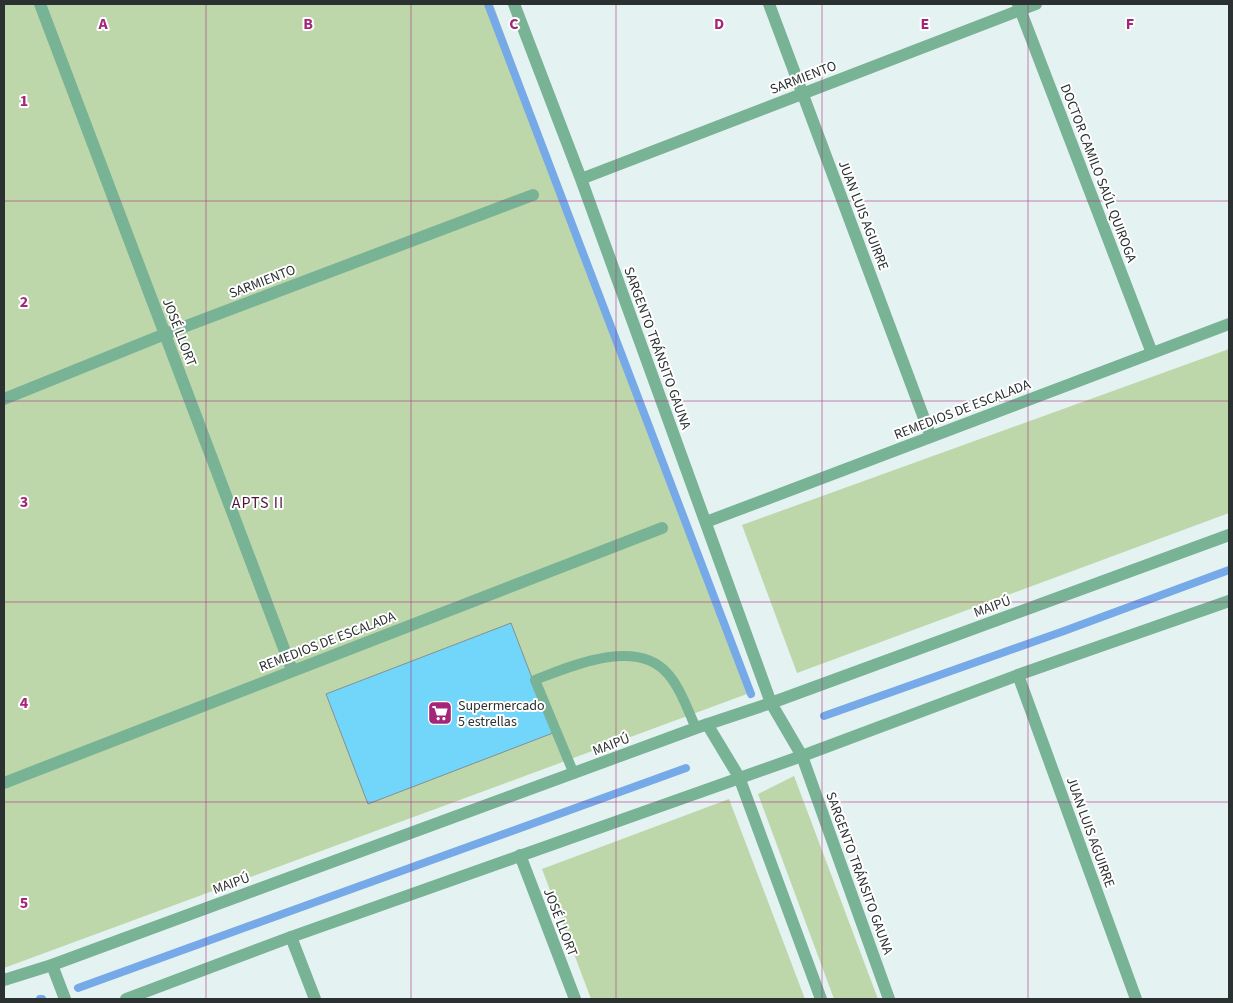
<svg xmlns="http://www.w3.org/2000/svg" width="1233" height="1003" font-family="'Source Sans 3',sans-serif">
  <style>
    .green { fill: #bed7aa }
    .lines { fill: none; stroke-linecap: round; stroke-linejoin: round }
    .stream { stroke: #76a9e8; stroke-width: 8 }
    .building { fill: #71d6fa; stroke: #848f93 }
    .service { stroke: #78b396; stroke-width: 10 }
    .minor { stroke: #78b396; stroke-width: 12 }
    .tertiary { stroke: #78b396; stroke-width: 12 }
    .grid { fill: none; stroke: #a52678; stroke-width: 1; stroke-opacity: 0.55 }
    .labels { text-anchor: middle; stroke-width: 4; stroke-linejoin: round; paint-order: stroke }
    .street-label { font-size: 14px; fill: #2b3030; stroke: #fff }
    .poi-label { font-size: 14px; fill: #2b3030; stroke: #fff; text-anchor: start }
    .quarter-label { font-size: 16px; letter-spacing: 1px; fill: #50143a; stroke: #fff }
    .grid-label { font-size: 16px; text-anchor: middle; font-weight: bold; fill: #a52678; stroke: #fff; stroke-width: 4; stroke-linejoin: round; paint-order: stroke }
  </style>
  <rect width="100%" height="100%" fill="#e5f2f2"/>
  <path class="green" d="M4,4H493L747,694L4,968Z
    M1229,349V513L797,673L742,525Z
    M794,776L878,999H834L758,794Z
    M729,799L805,999H591L542,869Z"/>
  <g class="lines">
    <path class="stream" d="M488,4L751,694
      M824,716L1064,631L1229,570
      M78,988L686,768
      M40,999H42"/>
  </g>
  <path class="building" d="M511,623L553,733L368,804L326,694Z"/>
  <g class="lines">
    <path class="service" d="M574,774L535,680C571,666 637,637 668,674C681,689 688,711 696,728"/>
    <path class="minor" d="M40,4L292,670
      M514,4L581,179L771,703
      M769,4L931,437
      M1018,4L1152,353
      M581,179L1036,4
      M4,399L165,334L533,195
      M706,522L1229,324
      M1018,675L1136,999
      M802,756L889,999
      M739,777L821,999
      M4,783L662,528
      M520,855L575,999
      M291,937L315,999
      M52,965L65,999"/>
    <path class="tertiary" d="M771,703L802,756
      M707,724L739,777
      M4,980L52,965L696,728L771,703L1229,535
      M126,999L291,937L802,756L1018,675L1229,601"/>
  </g>
  <path class="grid" d="M206,4V999M411,4V999M616,4V999M822,4V999M1028,4V999M4,201H1229M4,401H1229M4,602H1229M4,802H1229"/>
  <defs>
    <symbol id="supermarket-square" viewBox="-11 -11 22 22"><rect x="-9" y="-9" width="18" height="18" rx="4" fill="#a52678" stroke="#fff"/><path d="M-6-5.5h2.5l.6 2H6L4.5 2H-2.5L-4.4-4H-6ZM-1.5 3.2a1.3 1.3 0 1 0 .1 0ZM3 3.2a1.3 1.3 0 1 0 .1 0Z" fill="#fff"/></symbol>
  </defs>
  <g fill-rule="evenodd">
    <use href="#supermarket-square" x="426" y="699" width="28" height="28"/>
  </g>
  <g class="labels">
    <g class="street-label">
      <text transform="translate(803 77) rotate(-21)" y="5">SARMIENTO</text>
      <text transform="translate(1099 173) rotate(69)" y="5">DOCTOR CAMILO SAÚL QUIROGA</text>
      <text transform="translate(864 215) rotate(69)" y="5">JUAN LUIS AGUIRRE</text>
      <text transform="translate(262 281) rotate(-21)" y="5">SARMIENTO</text>
      <text transform="translate(180 332) rotate(69)" y="5">JOSÉ LLORT</text>
      <text transform="translate(658 348) rotate(70)" y="5">SARGENTO TRÁNSITO GAUNA</text>
      <text transform="translate(962 409) rotate(-21)" y="5">REMEDIOS DE ESCALADA</text>
      <text transform="translate(992 606) rotate(-20)" y="5">MAIPÚ</text>
      <text transform="translate(327 641) rotate(-21)" y="5">REMEDIOS DE ESCALADA</text>
      <text transform="translate(611 744) rotate(-21)" y="5">MAIPÚ</text>
      <text transform="translate(1091 832) rotate(70)" y="5">JUAN LUIS AGUIRRE</text>
      <text transform="translate(860 873) rotate(70)" y="5">SARGENTO TRÁNSITO GAUNA</text>
      <text transform="translate(231 883) rotate(-20)" y="5">MAIPÚ</text>
      <text transform="translate(561 922) rotate(69)" y="5">JOSÉ LLORT</text>
    </g>
    <g class="poi-label">
      <text x="458" y="710">Supermercado<tspan x="458" dy="16">5 estrellas</tspan></text>
    </g>
    <g class="quarter-label">
      <text x="258" y="508">APTS II</text>
    </g>
  </g>
  <g class="grid-label">
    <text x="103" y="29">A</text>
    <text x="308" y="29">B</text>
    <text x="514" y="29">C</text>
    <text x="719" y="29">D</text>
    <text x="925" y="29">E</text>
    <text x="1130" y="29">F</text>
    <text x="24" y="106">1</text>
    <text x="24" y="307">2</text>
    <text x="24" y="507">3</text>
    <text x="24" y="708">4</text>
    <text x="24" y="908">5</text>
  </g>
  <rect width="1233" height="1003" fill="none" stroke="#2b3030" stroke-width="10"/>
</svg>
